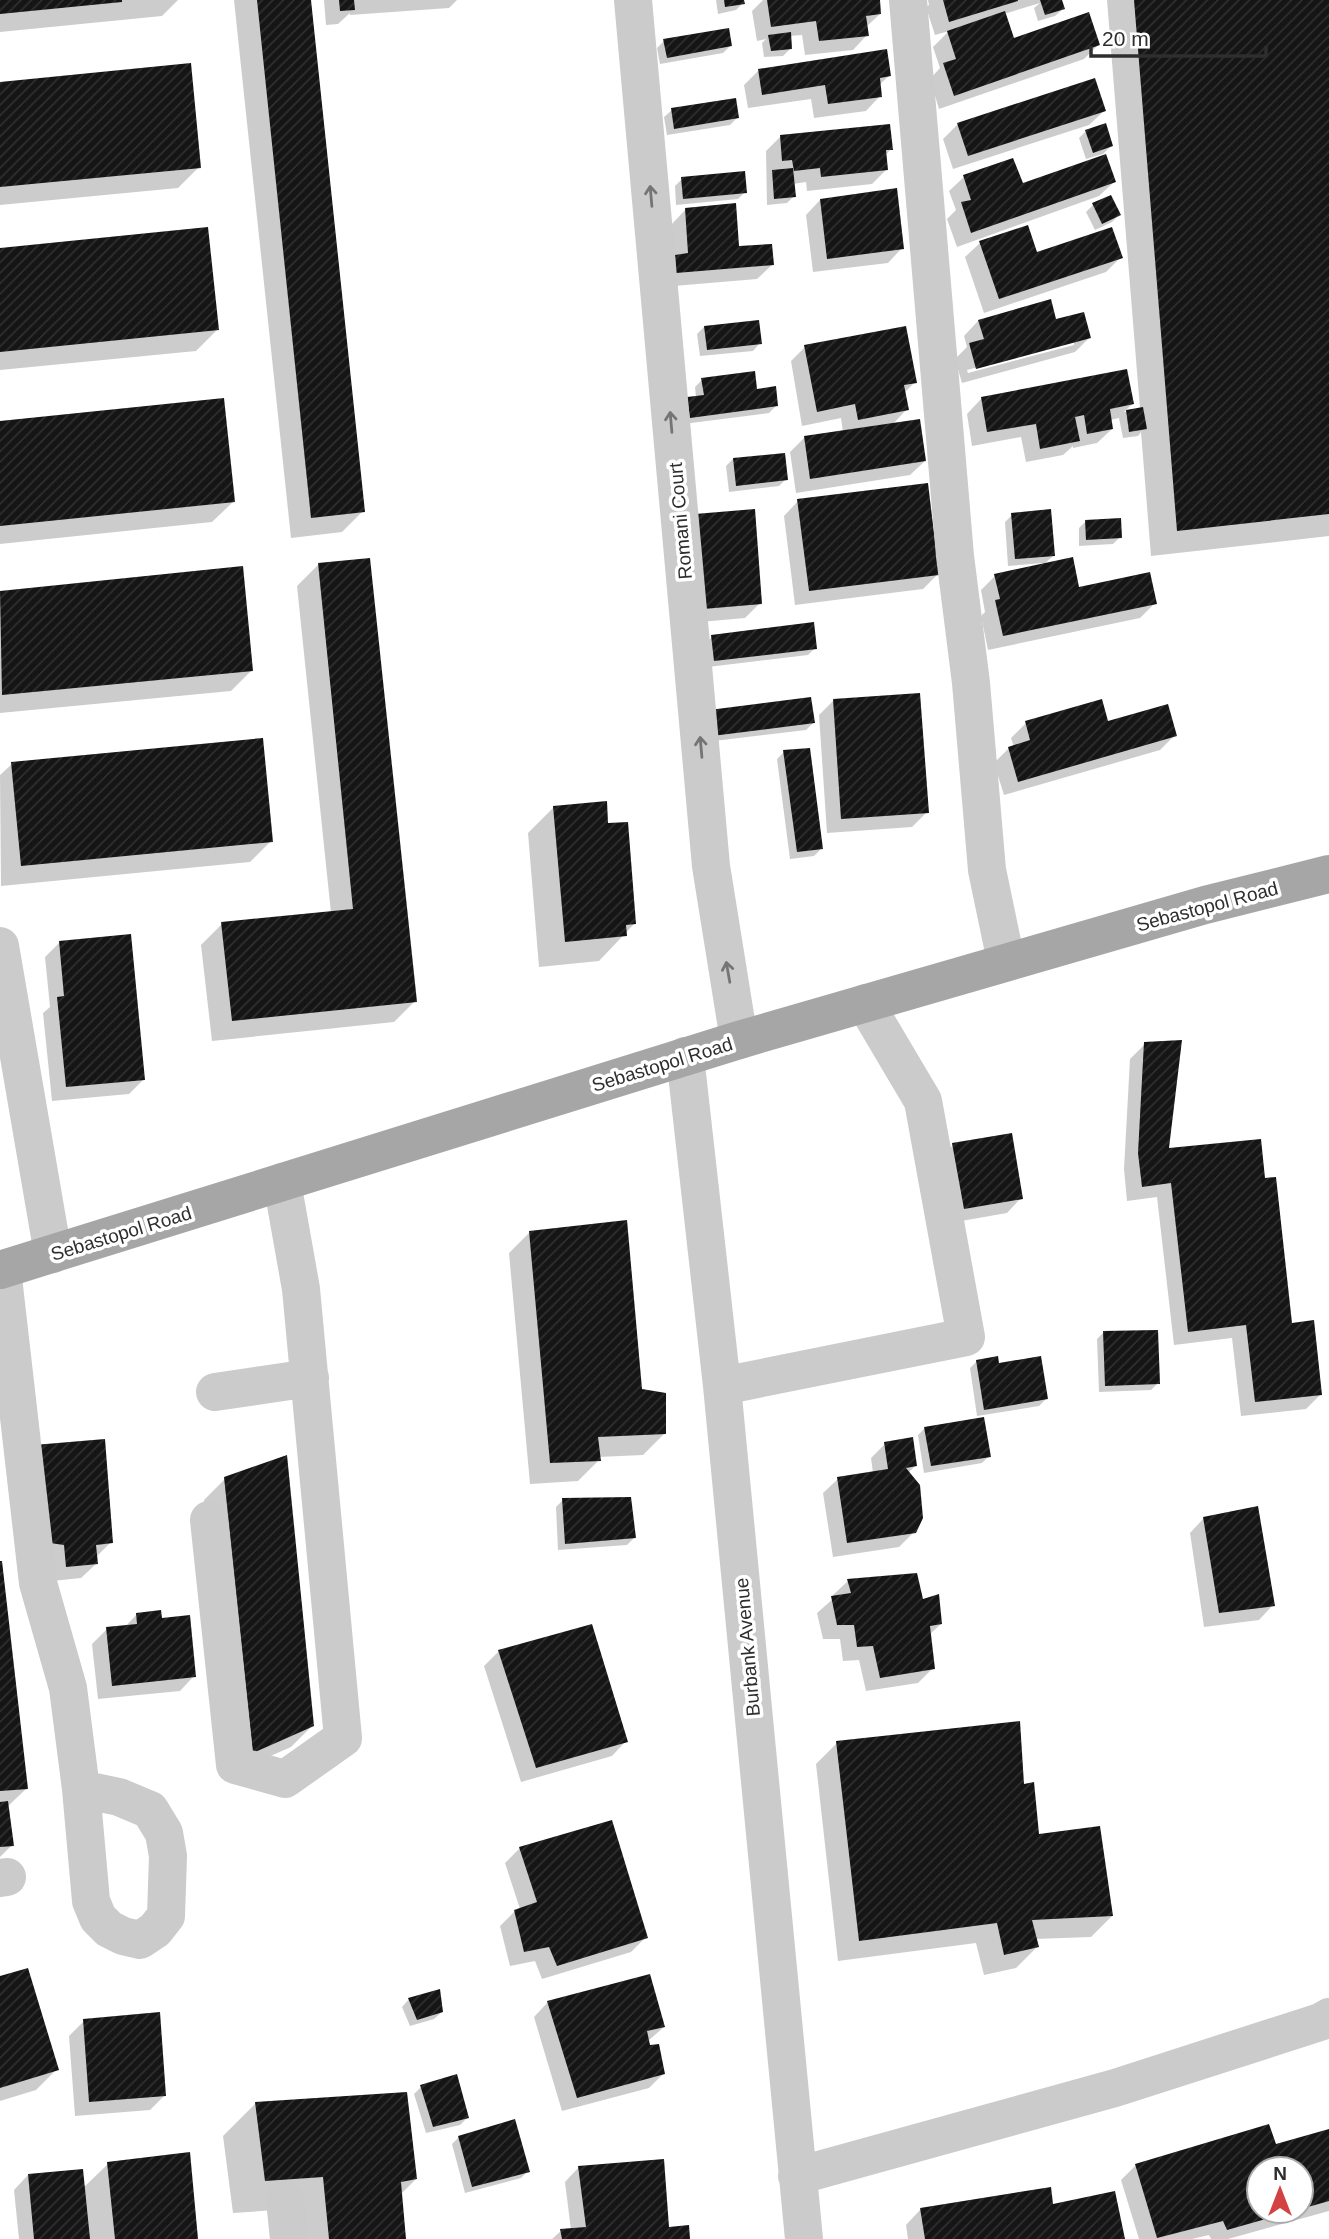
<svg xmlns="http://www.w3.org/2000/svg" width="1329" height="2239" font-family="Helvetica,sans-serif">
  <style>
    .shadow { fill: #0003; fill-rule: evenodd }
    .building { fill: url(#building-hatch) }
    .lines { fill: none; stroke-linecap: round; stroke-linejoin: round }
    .minor { stroke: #cbcbcb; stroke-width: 38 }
    .major { stroke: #a6a6a6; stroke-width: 38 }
    .oneway { stroke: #757575 }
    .labels { text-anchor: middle; stroke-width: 7; stroke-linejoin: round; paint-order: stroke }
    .street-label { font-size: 19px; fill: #2e2e2e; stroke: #fff }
  </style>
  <defs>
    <pattern id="building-hatch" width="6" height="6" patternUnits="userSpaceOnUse" patternTransform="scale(1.75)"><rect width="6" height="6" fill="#151515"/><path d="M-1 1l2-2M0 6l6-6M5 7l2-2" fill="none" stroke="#2f2f2f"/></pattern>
  </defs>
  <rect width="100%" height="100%" fill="#fff"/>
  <path class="shadow" d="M0,0H178L162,16L0,32Z
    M234,0H309L363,511L342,532L291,538Z
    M324,0H457L449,8L350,15V13L338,24L326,25Z
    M716,0H743V3L736,10L718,14Z
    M763,0H878L880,14L866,27L867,35L853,50L805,55L802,35L789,36L790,49L783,56L764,57L762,43L766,39L757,41L752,11Z
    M928,0H1060L1063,9L1055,16L1038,21L1034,8L1040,3L1004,14L1013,40L1098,45L1084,59L939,109L930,79L940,68L933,47L949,31L935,35L926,7L929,5Z
    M1107,0H1329V536L1151,556L1141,432L1138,436L1123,438L1119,418L1110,420L1112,429L1097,443L1073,448V446L1063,455L1026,462L1021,437L972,446L967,414L981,399L1132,404L1124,412L1140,409Z
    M664,41L730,46L723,53L660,64L657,48Z
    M759,70L889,76L879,85L880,96L866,111L814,118L811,99L748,108L744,85Z
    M0,84L199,167L178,188L0,205Z
    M672,110L738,117L730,125L667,135L664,117Z
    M1104,111L1089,125L953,169L943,139L958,124Z
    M1086,131L1111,146L1103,154L1086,159L1079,138Z
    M781,136L891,149L885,156L886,170L872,184L807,191L806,182L793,184L794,196L787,203L767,205L766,151Z
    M964,177L1022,185L1114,182L1099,196L957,247L947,219L956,210L949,191Z
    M682,179L745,192L738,199L676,205L675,186Z
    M820,200L902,248L888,263L813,272L806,215Z
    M1093,205L1119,215L1112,222L1095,230L1086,212Z
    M685,210L738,248L772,265L757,279L662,287L671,225Z
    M980,243L1036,254L1121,257L1106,272L984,313L965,257Z
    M0,249L217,330L196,351L0,370Z
    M978,321H1055L1089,338L1075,352L962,383L955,359L967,347L964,336ZM1074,341V345L968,373L967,370Z
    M704,327L760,343L753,351L700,356L697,334Z
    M805,347L915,382L904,393L907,409L892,425L925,461L910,475L796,493L790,452L804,438L843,432L841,418L802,426L791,361Z
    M702,380L756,391L777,405L769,413L683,424L696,398L695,387Z
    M0,423L233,502L212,522L0,544Z
    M733,459L786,479L779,486L729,492L726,466Z
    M798,501L938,574L923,589L795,605L784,516Z
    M1012,515L1053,556L1043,565V563L1008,566L1005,522Z
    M1086,521L1120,537L1113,544L1079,546V528Z
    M681,530L760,603L745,618L689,623Z
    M318,565L415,1001L394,1022L212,1041L201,945L222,924L331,913L297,586Z
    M241,568L252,670L231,691L0,713V592Z
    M995,576L1078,589L1155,603L1140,618L988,650L981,616L985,612L981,590Z
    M712,637L815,648L808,655L708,667L705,644Z
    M833,701L927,812L912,827L827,833L819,715Z
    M703,719L813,723L806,730L705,742Z
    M1026,723L1107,724L1175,735L1160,750L1004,795L994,763L1009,748L1014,747L1011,738Z
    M784,752L821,849L814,856L790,859L777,759Z
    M12,764L271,841L250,862L1,886L0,775Z
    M554,807L635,923L599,961L539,967L528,833Z
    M60,942L143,1080L129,1094L52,1101L43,1013L50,1007L45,957Z
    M1145,1044L1167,1150L1264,1180L1290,1325L1321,1394L1306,1409L1241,1416L1232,1338L1174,1345L1157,1197L1127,1201L1124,1169L1130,1059Z
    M953,1145L1021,1198L1007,1213L950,1223L939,1160Z
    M530,1232L640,1390L664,1434L643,1455L598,1457L599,1460L578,1481L530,1484L509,1253Z
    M1104,1332L1158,1383L1151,1390L1099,1392L1097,1339Z
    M977,1361L1046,1399L1039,1406L977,1416L970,1368Z
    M925,1428L989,1456L982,1463L924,1473L918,1435Z
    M885,1444L915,1466L908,1473L914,1532L899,1547L833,1557L823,1493L838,1479L873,1473L871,1458Z
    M21,1461L111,1542L96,1557V1564L81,1578L52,1581Z
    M225,1479L312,1726L291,1747L232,1773L204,1500Z
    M563,1500L634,1538L627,1545L558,1550L556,1507Z
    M1204,1518L1273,1605L1259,1620L1204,1627L1190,1533Z
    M0,1561L26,1789L7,1807L12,1845L0,1857Z
    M848,1581L941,1624L929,1635L933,1668L918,1683L866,1691L859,1660L843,1661L840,1639H823L817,1613L834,1598L833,1595Z
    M137,1614L160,1620L194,1676L180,1691L98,1699L92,1644L107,1629L124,1628Z
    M499,1651L626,1741L612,1756L521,1782L484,1666Z
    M837,1743L1022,1786L1037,1836L1112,1916L1091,1937L1035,1939L1037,1947L1016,1968L984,1975L976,1943L838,1961L816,1764Z
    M520,1848L646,1937L631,1952L542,1979L535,1961L510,1966L500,1926L515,1911L520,1909L505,1863Z
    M0,1978L57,2069L36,2090L0,2101Z
    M409,1999L442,2012L434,2019L410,2026L402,2007Z
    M548,2002L664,2027L648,2041L664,2073L649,2088L562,2111L534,2017Z
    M84,2021L165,2095L150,2110L75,2116L69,2036Z
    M421,2087L467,2118L460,2125L426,2133L414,2094Z
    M256,2103L416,2179L401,2194L404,2239H294L291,2209L233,2213L223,2136Z
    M1329,2131V2211L1228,2239H1211L1209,2235L1192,2239H1139L1121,2180L1136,2165L1275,2147ZM1259,2169H1301V2211H1259Z
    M459,2137L528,2171L521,2178L465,2193L452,2144Z
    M108,2164L196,2239H19L14,2190L28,2175L83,2188Z
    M579,2167L667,2229L688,2239H552L561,2231L571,2230L565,2182Z
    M1052,2206L1123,2239H908L906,2225L920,2210Z"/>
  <path class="building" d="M0,0H122V2L0,14Z
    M257,0H311L365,512L311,518Z
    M339,0H354L355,10L340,11Z
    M724,0H744L745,4L725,7Z
    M767,0H880L881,14L866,16L869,36L819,41L816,21L771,27Z
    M943,0H1018V1L949,22Z
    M1040,0H1062L1065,9L1045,15Z
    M1134,0H1329V514L1177,531Z
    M1005,11L1014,38L1089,12L1100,45L954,96L943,63L956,59L947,31Z
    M729,28L732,46L667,58L663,39Z
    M791,32L792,49L771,51L768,35Z
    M887,49L891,76L880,78L882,97L828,104L825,85L762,95L758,69Z
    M191,63L201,168L0,187V82Z
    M1095,78L1106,111L968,156L957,123Z
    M736,98L739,118L674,129L671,108Z
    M1106,123L1113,146L1093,153L1085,130Z
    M890,124L893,150H886L888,170L821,177L820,168L794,171L792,160L782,161L780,135Z
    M1106,154L1116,182L971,233L961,202L971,200L963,175L1013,158L1023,183Z
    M793,168L796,197L774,199L772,170Z
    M745,171L747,193L683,199L681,177Z
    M897,188L904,249L827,259L820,199Z
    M1111,195L1121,215L1102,224L1092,203Z
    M736,203L739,246L772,244L774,265L676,273L675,255L688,253L685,208Z
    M1028,225L1037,252L1112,227L1123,258L999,299L979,241Z
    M208,227L219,330L0,352V248Z
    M1051,299L1056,319L1084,312L1091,338L976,369L969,343L984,339L978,320Z
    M759,320L762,344L707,350L704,326Z
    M906,326L917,383L904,385L909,410L858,420L855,404L817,412L804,345Z
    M1127,369L1134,404L1110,409L1113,429L1087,434L1084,415L1075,417L1080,441L1040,449L1036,424L987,432L981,397Z
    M755,371L757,389L776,386L778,406L690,418L687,397L704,395L701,378Z
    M224,398L235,502L0,526V421Z
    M1143,407L1147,429L1129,432L1126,410Z
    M920,419L926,461L810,479L804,436Z
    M785,453L788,480L736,486L733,458Z
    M928,483L939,575L809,591L797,499Z
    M755,509L762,604L703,609L695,514Z
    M1051,509L1055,556L1015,559L1011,513Z
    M1121,518L1122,538L1086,540L1085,520Z
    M1073,557L1079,587L1150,572L1157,604L1003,636L995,600L1000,599L994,574Z
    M370,558L417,1002L232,1021L221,922L353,909L318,563Z
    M243,566L253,671L2,695L0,591Z
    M814,622L817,649L714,661L711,635Z
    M920,693L929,813L841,819L833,699Z
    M811,697L815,723L712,736L709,710Z
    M1102,699L1108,721L1168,704L1177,736L1018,782L1008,747L1030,740L1025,721Z
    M263,738L273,842L21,866L11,762Z
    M810,748L823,849L797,852L783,750Z
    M607,801L608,823L628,822L636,924L626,925L627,936L565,942L553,806Z
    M131,934L145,1080L66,1087L57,997L64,996L59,941Z
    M1182,1040L1169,1148L1261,1139L1265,1178L1276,1177L1292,1323L1314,1320L1322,1395L1255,1402L1246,1325L1188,1332L1171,1183L1142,1187L1138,1153L1144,1042Z
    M1012,1133L1023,1199L964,1209L952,1143Z
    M627,1220L642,1389L666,1393V1434L598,1437L601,1461L550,1463L529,1231Z
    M1158,1330L1160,1384L1105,1386L1103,1331Z
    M998,1356L999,1363L1041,1356L1048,1399L984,1410L976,1360Z
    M984,1417L991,1457L931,1466L924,1427Z
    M913,1437L917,1466L906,1468L920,1485L923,1518L916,1533L847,1543L837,1477L888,1469L884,1442Z
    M105,1439L113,1543L96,1545L98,1564L66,1567L64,1545L43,1542L34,1445Z
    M287,1455L314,1726L253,1753L224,1477Z
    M631,1497L636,1538L565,1544L562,1498Z
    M1258,1506L1275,1606L1219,1613L1203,1517Z
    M0,1561H2L28,1789L0,1791Z
    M917,1573L923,1599L939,1594L942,1624L930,1626L935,1669L880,1678L873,1646L857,1647L854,1625H837L831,1596L851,1593L847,1579Z
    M161,1610L162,1618L190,1615L196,1677L112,1686L106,1627L137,1624L136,1613Z
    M592,1624L628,1742L536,1768L498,1650Z
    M1020,1721L1024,1784L1034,1782L1039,1834L1100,1826L1113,1916L1032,1920L1039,1947L1004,1955L997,1923L859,1941L836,1741Z
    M8,1801L14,1846L0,1847V1802Z
    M612,1820L648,1938L557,1966L549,1947L524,1952L514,1910L537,1902L519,1847Z
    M28,1968L59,2070L0,2088V1976Z
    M650,1974L665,2027L647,2031L650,2045L659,2044L665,2074L577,2098L547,2001Z
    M440,1989L443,2012L417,2020L408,1998Z
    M160,2012L166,2096L89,2102L83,2019Z
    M457,2074L469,2118L433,2127L420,2085Z
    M407,2092L417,2179L401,2182L406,2239H329L323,2177L265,2181L255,2102Z
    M515,2119L530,2172L472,2187L458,2136Z
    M1269,2124L1276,2144L1329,2129V2201L1301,2209V2169H1259V2211L1291,2212L1227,2230L1223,2221L1157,2238L1135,2164Z
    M190,2152L198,2239H115L107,2162Z
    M664,2159L669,2227L689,2225L690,2239H562L560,2229L586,2227L578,2166Z
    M83,2169L90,2239H34L28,2174Z
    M1051,2187L1053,2204L1115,2191L1125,2239H925L920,2208Z"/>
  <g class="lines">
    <path class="minor" d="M633,0L711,866L739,1040
      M908,0L955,556L971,683L987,870L1006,961
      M0,946L53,1254
      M685,1056L722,1386L804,2239
      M2,1269L38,1583L68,1688L81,1789L91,1901L98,1918L109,1929L123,1936L140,1940L155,1930L166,1916L168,1856L164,1833L150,1810L119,1797L81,1789
      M722,1386L966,1337L923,1101L865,1003
      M215,1392L310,1378
      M209,1520L235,1765L285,1779L343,1738L301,1289L282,1182
      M0,1878L7,1877
      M797,2176L1115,2088L1320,2022L1329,2017
      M285,2200L289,2239"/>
    <path class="major" d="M0,1270L739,1040L1205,905L1329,874"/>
  </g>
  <defs><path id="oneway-shaft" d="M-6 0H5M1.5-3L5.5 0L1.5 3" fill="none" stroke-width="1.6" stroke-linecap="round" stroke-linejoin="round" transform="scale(1.75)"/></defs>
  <g class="oneway">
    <use href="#oneway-shaft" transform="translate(651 196) rotate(-95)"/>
    <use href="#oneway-shaft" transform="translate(671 422) rotate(-95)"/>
    <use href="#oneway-shaft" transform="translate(701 747) rotate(-95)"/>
    <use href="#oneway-shaft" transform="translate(728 972) rotate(-100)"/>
  </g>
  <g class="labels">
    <g class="street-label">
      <text transform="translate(680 521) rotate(-95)" y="7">Romani Court</text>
      <text transform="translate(1207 906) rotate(-15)" y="7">Sebastopol Road</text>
      <text transform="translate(662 1064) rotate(-17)" y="7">Sebastopol Road</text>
      <text transform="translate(121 1233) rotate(-17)" y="7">Sebastopol Road</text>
      <text transform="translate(747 1647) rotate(-95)" y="7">Burbank Avenue</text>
    </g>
  </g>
  <g transform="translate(1280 2190)"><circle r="33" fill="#ffffff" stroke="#ababab" stroke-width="2"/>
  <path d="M0-5L12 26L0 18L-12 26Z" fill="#d44142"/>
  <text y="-10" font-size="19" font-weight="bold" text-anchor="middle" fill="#2e2e2e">N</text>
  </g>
  <path d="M1091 46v10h175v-10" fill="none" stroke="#2e2e2e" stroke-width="3.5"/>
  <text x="1102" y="46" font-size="21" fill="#2e2e2e" stroke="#ffffff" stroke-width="5" paint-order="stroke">20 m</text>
</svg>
